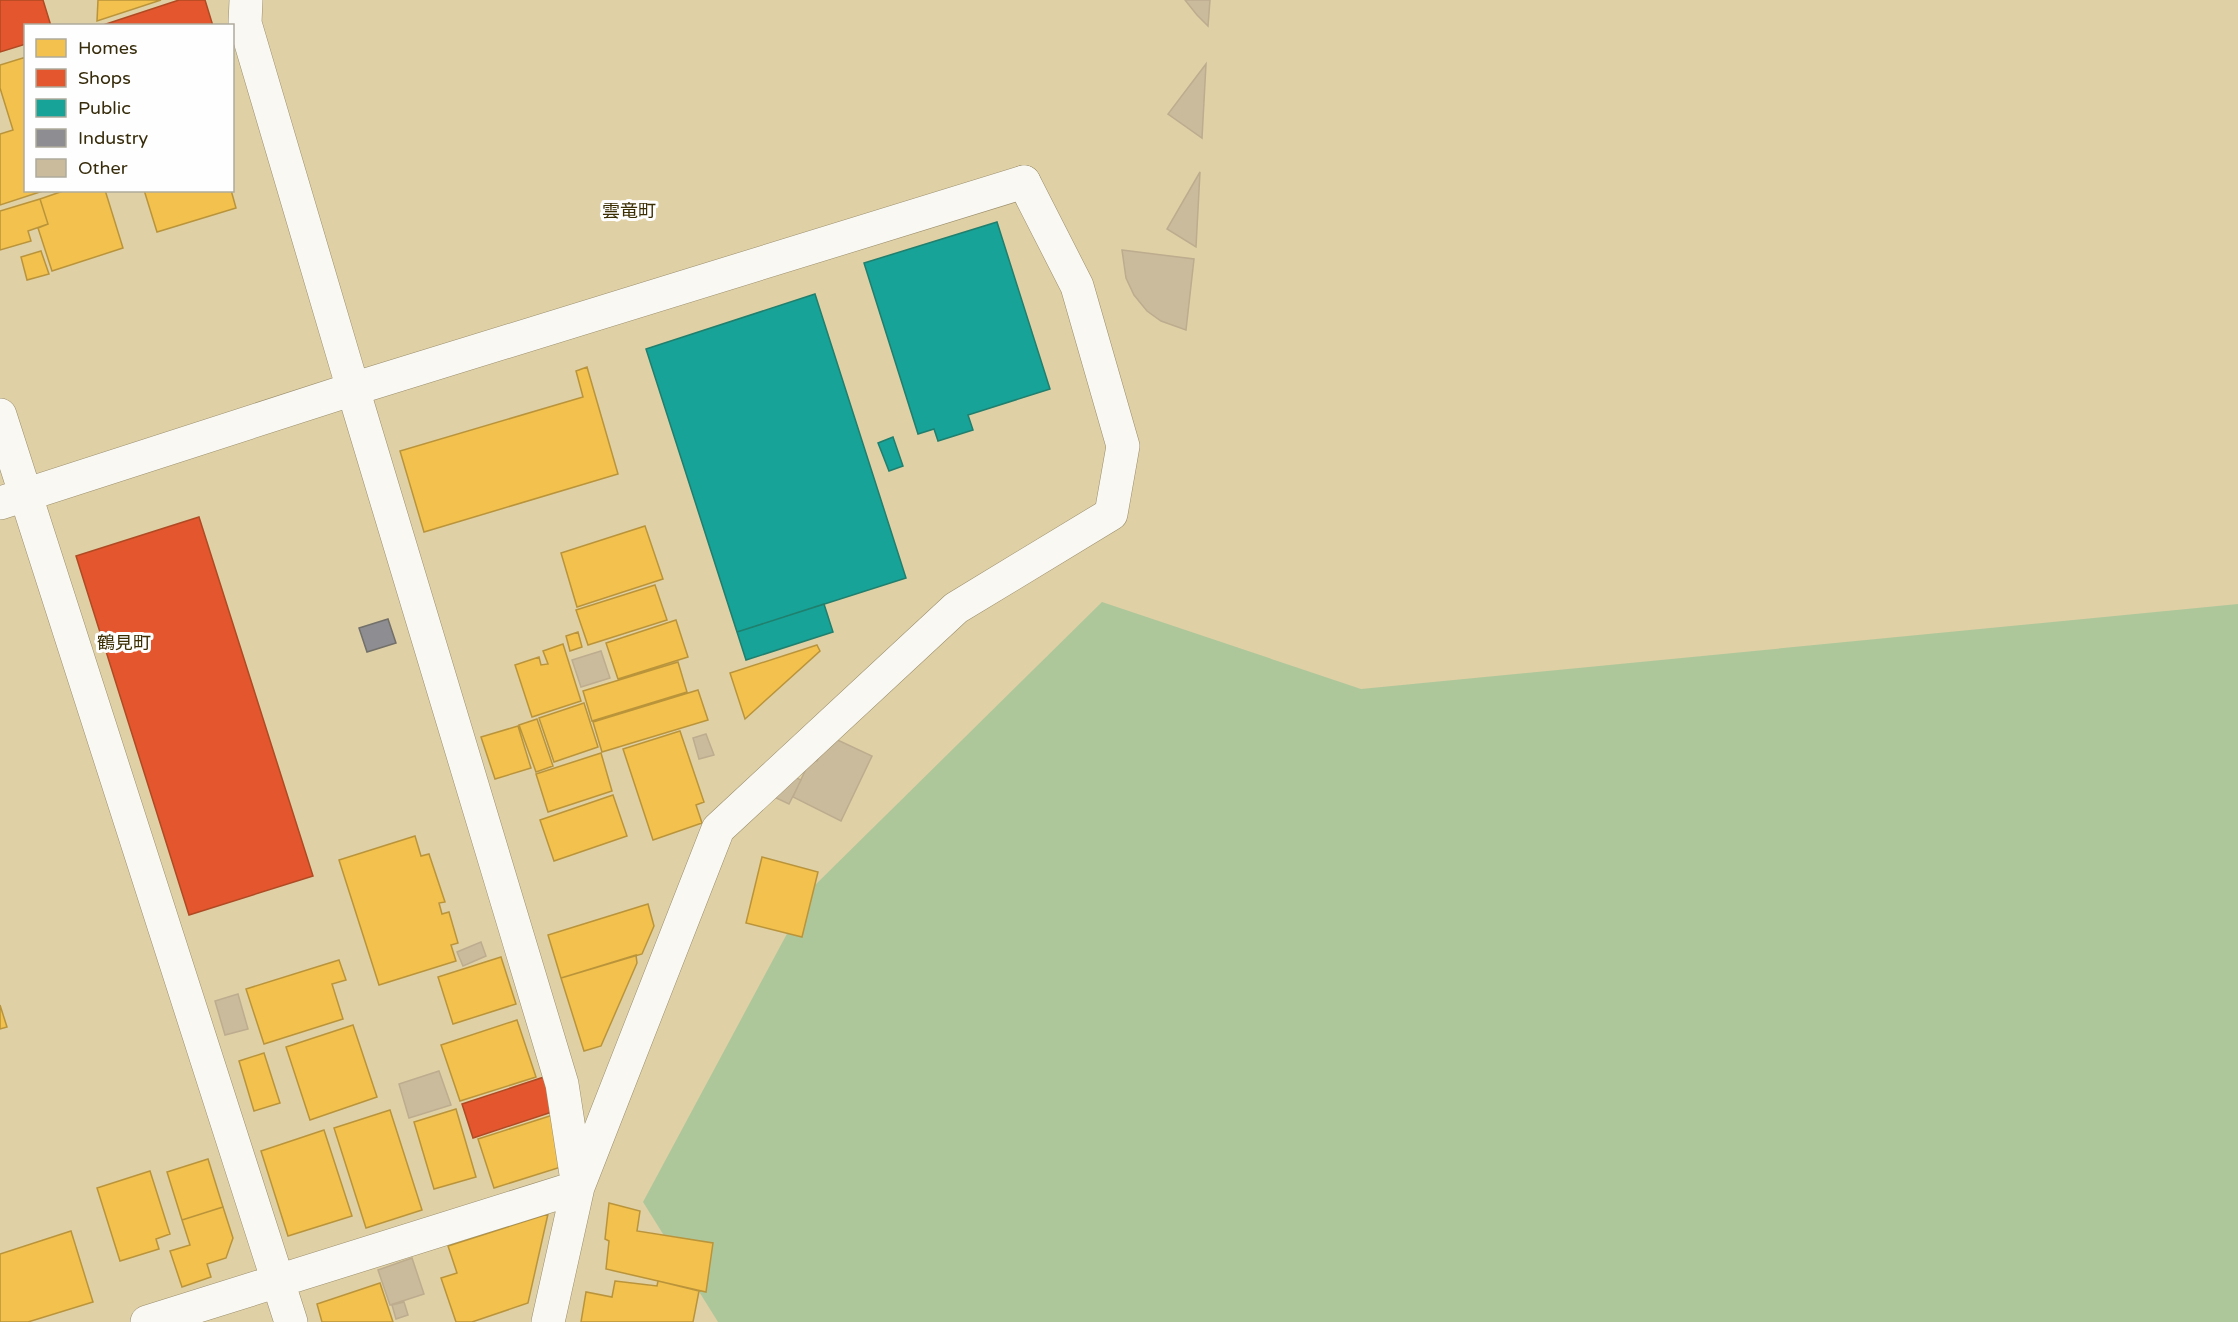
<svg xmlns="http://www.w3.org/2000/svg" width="2238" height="1322" font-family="'Varela Round','Noto Sans JP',sans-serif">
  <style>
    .forest { fill: #aec79a }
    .homes { fill: #f2c14e; stroke: #ba943a; stroke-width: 1.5 }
    .shops { fill: #e4572e; stroke: #b04a23; stroke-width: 1.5 }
    .public { fill: #17a398; stroke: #207f6d; stroke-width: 1.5 }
    .industry { fill: #8d8d92; stroke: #737069; stroke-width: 1.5 }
    .building { fill: #cbbb9d; stroke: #bdac8e; stroke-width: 1.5 }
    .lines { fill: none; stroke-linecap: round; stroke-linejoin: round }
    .minor-casing { stroke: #998d6a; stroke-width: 34 }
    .tertiary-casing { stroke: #998d6a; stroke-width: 34 }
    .minor { stroke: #faf8f2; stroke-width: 33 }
    .tertiary { stroke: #faf8f2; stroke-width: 33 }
    .labels { text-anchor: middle; stroke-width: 6; stroke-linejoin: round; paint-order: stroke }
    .quarter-label { font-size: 18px; fill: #3c2e03; stroke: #fefefe }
  </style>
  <rect width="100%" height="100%" fill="#dfd0a6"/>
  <path class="forest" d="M1102,602L1361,689L2238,604V1322H718L643,1202L811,889Z"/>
  <path class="homes" d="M98,0H161L97,21Z
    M26,57V190H46L0,205V134L13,130L0,88V65Z
    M66,190H105L123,248L52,271L38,228L48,224L40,199Z
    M144,190H231L236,208L157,232Z
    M40,199L48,224L28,231L31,241L0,250V211Z
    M41,251L49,274L27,280L21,257Z
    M587,367L618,474L424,532L400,451L583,397L576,371Z
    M645,526L663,579L577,607L561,553Z
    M655,585L667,620L588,645L576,610Z
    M676,620L688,657L618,679L606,643Z
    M578,632L582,647L570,651L566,636Z
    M563,644L581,701L532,717L515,665L539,657L541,665L548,664L543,651Z
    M817,645L820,651L745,719L730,673Z
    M678,662L687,692L592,721L583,691Z
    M698,690L708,720L602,752L593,722Z
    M584,703L598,747L554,762L539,718Z
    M537,719L553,766L536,772L519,725Z
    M518,726L531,768L495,779L481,737Z
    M680,731L704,802L696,805L702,823L653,840L623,749Z
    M601,753L612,791L548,812L536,774Z
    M613,795L627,836L554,861L540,820Z
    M415,836L421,856L429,854L445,902L439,903L442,914L449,912L458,943L451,945L456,961L379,985L339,860Z
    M762,857L818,872L802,937L746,923Z
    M648,904L654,926L642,954L561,978L548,935Z
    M636,955L637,963L601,1046L584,1051L561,978Z
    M501,957L516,1004L453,1024L438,977Z
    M339,960L346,980L332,984L343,1019L264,1044L246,989Z
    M0,1005L7,1027L0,1029Z
    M517,1020L536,1077L460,1101L441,1045Z
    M353,1025L377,1097L310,1120L286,1047Z
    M264,1053L280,1103L254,1111L239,1061Z
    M456,1109L476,1177L434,1189L414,1122Z
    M390,1110L422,1210L366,1228L334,1128Z
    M559,1113L561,1167L494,1188L478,1139Z
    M324,1130L352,1216L288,1236L261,1151Z
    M208,1159L223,1207L182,1220L167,1172Z
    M150,1171L170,1234L156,1239L159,1249L120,1261L97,1188Z
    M609,1203L640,1211L637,1231L713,1243L706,1292L606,1269L609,1241L605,1239Z
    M223,1207L233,1238L226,1258L207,1264L211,1277L182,1287L170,1251L190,1245L182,1220Z
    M548,1214L528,1303L472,1322H456L441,1278L457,1273L448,1246Z
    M71,1231L93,1302L28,1322H0V1254Z
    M615,1281L657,1286L658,1281L699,1291L693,1322H581L586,1292L612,1297Z
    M380,1283L393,1322H322L317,1304Z"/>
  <path class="shops" d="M0,0H43L51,26H26V44L0,52Z
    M179,0H205L213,26H100Z
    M199,517L313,876L189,915L76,556Z
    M547,1076L558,1110L473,1138L462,1104Z"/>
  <path class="public" d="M997,222L1050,389L968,415L973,430L938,441L934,429L918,434L864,263Z
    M815,294L906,578L737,632L646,349Z
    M893,437L903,466L889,471L878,443Z
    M824,604L833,632L746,660L737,632Z"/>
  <path class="industry" d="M388,619L396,643L367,652L359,628Z"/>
  <path class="building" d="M1185,0H1210L1208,26L1197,15Z
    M1206,64L1202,138L1168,114Z
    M1200,172L1196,247L1167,229Z
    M1122,250L1194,259L1186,330L1161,321L1147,311L1134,295L1126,278Z
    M601,651L610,678L581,687L572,660Z
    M706,734L714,755L699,759L693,738Z
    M829,736L872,756L841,821L793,797L811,758L817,761Z
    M786,773L801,780L789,804L774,797Z
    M481,942L486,956L463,966L457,952Z
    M238,994L248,1029L225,1035L215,1001Z
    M439,1071L451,1105L409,1118L399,1084Z
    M412,1258L424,1294L390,1305L378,1270Z
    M404,1302L408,1315L396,1319L392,1305Z"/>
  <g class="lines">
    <defs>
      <path id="minor" d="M353,389L562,1084L578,1187
        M0,415L291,1322
        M147,1322L578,1187
        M548,1322L578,1187L718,829L956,608L1111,514L1123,446L1077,286L1024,182"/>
      <path id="tertiary" d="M246,0L245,23L353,389
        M0,503L353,389L1024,182"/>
    </defs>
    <use href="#minor" class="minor-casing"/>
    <use href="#tertiary" class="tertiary-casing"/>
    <use href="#minor" class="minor"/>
    <use href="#tertiary" class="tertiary"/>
  </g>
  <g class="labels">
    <g class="quarter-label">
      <text x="629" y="217">雲竜町</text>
      <text x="124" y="649">鶴見町</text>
    </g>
  </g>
  <rect x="24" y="24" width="210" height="168" fill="#fefefe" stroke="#aeaa9c" stroke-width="1.5"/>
  <rect x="36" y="39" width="30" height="18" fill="#f2c14e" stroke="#aeaa9c" stroke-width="1.5"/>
  <text x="78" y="54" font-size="18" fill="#362b0a">Homes</text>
  <rect x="36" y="69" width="30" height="18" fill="#e4572e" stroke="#aeaa9c" stroke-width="1.5"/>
  <text x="78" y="84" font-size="18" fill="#362b0a">Shops</text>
  <rect x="36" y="99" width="30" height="18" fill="#17a398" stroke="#aeaa9c" stroke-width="1.5"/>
  <text x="78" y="114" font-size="18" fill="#362b0a">Public</text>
  <rect x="36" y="129" width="30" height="18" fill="#8d8d92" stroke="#aeaa9c" stroke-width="1.5"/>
  <text x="78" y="144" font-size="18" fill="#362b0a">Industry</text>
  <rect x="36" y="159" width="30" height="18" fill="#cbbb9d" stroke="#aeaa9c" stroke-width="1.5"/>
  <text x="78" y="174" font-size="18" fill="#362b0a">Other</text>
</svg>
